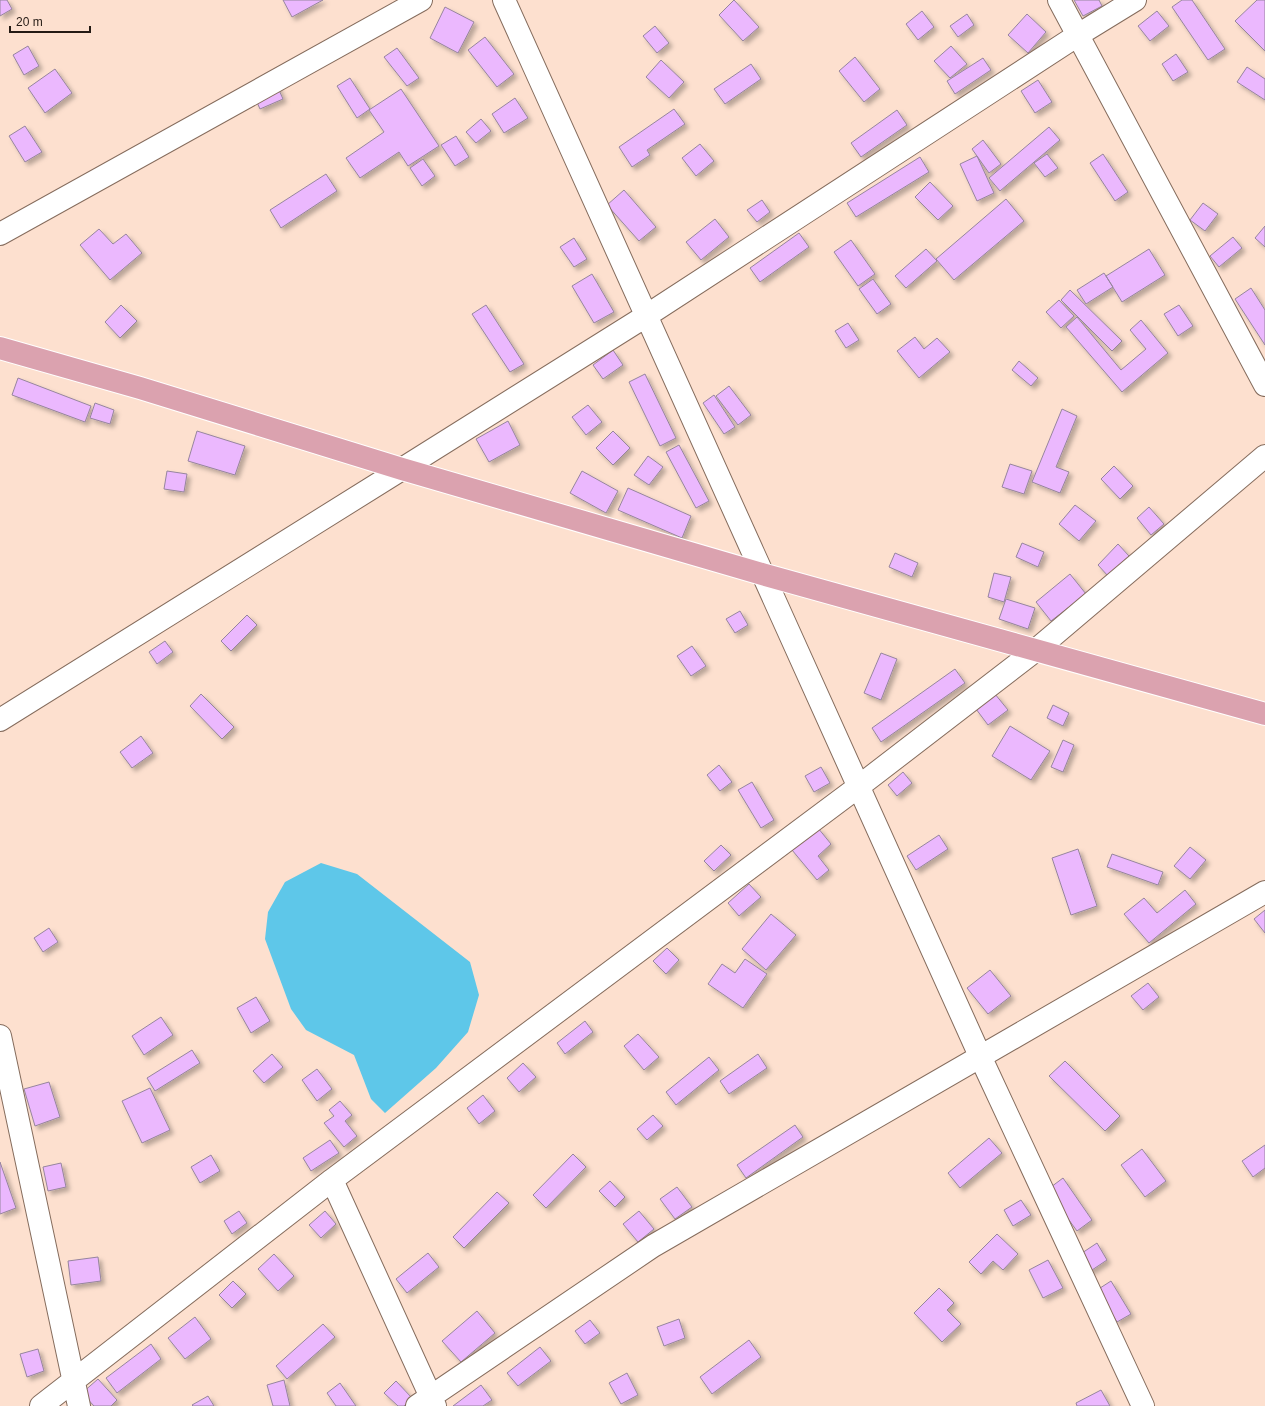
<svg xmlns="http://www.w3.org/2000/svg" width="1265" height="1406" font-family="Helvetica,sans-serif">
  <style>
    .water { fill: #5ec7e9 }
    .building { fill: #ebb8fe; stroke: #96859d; filter: url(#shadow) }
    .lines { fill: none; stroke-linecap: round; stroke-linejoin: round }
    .minor-casing { stroke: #856c5d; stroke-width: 24 }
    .major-casing { stroke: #fff; stroke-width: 24 }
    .minor { stroke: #fff; stroke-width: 22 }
    .major { stroke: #dba2af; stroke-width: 22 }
  </style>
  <defs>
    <filter id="shadow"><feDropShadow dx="3.5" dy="3.5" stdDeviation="2" flood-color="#0004"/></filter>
  </defs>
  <rect width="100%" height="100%" fill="#fde0cf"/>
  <path class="water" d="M321,863L357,874L470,962L479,995L468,1032L436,1068L385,1113L371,1099L354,1055L306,1030L291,1009L265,939L268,912L285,882Z"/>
  <path class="building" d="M0,0H7L12,9L0,16Z
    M283,0H323L292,17Z
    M734,0L759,27L743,41L719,15Z
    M1074,0H1099L1102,6L1083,16Z
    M1182,0H1192L1225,49L1208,60L1172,7Z
    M1257,0H1265V51L1235,21Z
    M445,7L474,22L458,53L430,38Z
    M922,11L934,27L918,40L906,24Z
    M1157,11L1169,26L1150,41L1138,26Z
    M967,14L974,25L958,37L950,26Z
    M1027,14L1046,32L1028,53L1008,35Z
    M655,26L669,43L657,53L643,36Z
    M485,37L514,74L497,87L468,50Z
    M28,46L39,66L24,75L13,55Z
    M951,46L967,64L950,78L934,61Z
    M397,48L419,78L407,86L384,57Z
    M1176,54L1188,72L1173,81L1162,64Z
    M855,57L880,89L864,102L839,71Z
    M983,58L991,70L955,94L947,81Z
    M661,60L684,82L669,98L646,77Z
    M751,64L761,79L725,104L714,89Z
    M1247,67L1265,79V100L1237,82Z
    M55,69L72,93L45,113L28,88Z
    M350,78L370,109L357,118L337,86Z
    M274,79L283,99L260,109L251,89Z
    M1038,80L1052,102L1035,113L1021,91Z
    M401,89L439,146L408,166L399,152L360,178L346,158L384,132L369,110Z
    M515,98L528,118L504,133L492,114Z
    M674,109L685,124L647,150L650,155L632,167L619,147Z
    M897,110L907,125L861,157L851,143Z
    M481,119L491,131L476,143L466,132Z
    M25,126L42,152L25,162L9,136Z
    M1049,127L1060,140L1000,191L989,178Z
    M456,136L469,157L455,166L441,145Z
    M983,140L1001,164L989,173L972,149Z
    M700,144L714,161L696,176L682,158Z
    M1047,154L1058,168L1045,177L1034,163Z
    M1103,154L1128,192L1115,201L1090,163Z
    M977,156L994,193L977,201L960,164Z
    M920,157L929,172L856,217L847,203Z
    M423,159L435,176L422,186L410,168Z
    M326,174L337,191L281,228L270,210Z
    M930,182L953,206L938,220L915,197Z
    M624,190L656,227L639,241L607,205Z
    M1006,199L1024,221L954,280L936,259Z
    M762,200L770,212L757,222L747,210Z
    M1203,203L1218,214L1205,231L1190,220Z
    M715,219L729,237L701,260L686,242Z
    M1265,226V247L1255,238Z
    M99,229L113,244L126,234L142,253L110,280L80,245Z
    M799,233L809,247L760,282L750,268Z
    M1233,237L1242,248L1219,267L1210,256Z
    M574,238L587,259L574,267L560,247Z
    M851,240L875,274L858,286L834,252Z
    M926,249L937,261L906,288L895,276Z
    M1149,249L1165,275L1122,302L1106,276Z
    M1104,273L1113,287L1086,304L1077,290Z
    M592,274L614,312L594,323L572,286Z
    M873,279L891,304L877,314L859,289Z
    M1251,288L1265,310V345L1235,299Z
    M1070,290L1122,341L1112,351L1061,300Z
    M1059,300L1074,316L1061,328L1046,312Z
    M121,305L137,321L120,338L105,322Z
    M486,305L524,364L510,372L472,314Z
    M1179,305L1193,326L1178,336L1164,314Z
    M1077,317L1121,370L1146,349L1130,330L1141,320L1168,353L1122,392L1066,327Z
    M848,323L859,340L846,348L835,331Z
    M915,337L924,349L937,338L950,352L919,378L897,351Z
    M613,350L623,365L603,379L593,365Z
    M1019,361L1038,378L1031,386L1012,370Z
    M645,374L676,438L660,446L629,382Z
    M18,378L91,406L85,422L12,395Z
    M729,386L751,415L738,425L716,396Z
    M714,395L735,427L724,434L703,403Z
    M95,403L114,410L110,424L90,418Z
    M588,405L602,422L586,435L572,417Z
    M1062,409L1077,416L1056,467L1069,472L1060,493L1032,482Z
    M508,421L520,445L489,462L476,439Z
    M197,431L245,446L235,475L188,461Z
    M613,431L630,448L613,465L596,448Z
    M679,445L709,501L696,508L666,452Z
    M648,456L663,467L649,485L634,475Z
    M1010,464L1032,471L1024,494L1002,487Z
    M1114,466L1133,486L1120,499L1101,479Z
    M167,471L187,474L184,492L164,489Z
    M582,471L618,491L606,513L570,493Z
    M628,488L691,516L682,538L618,510Z
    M1075,505L1096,521L1079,541L1059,524Z
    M1149,507L1164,524L1151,535L1137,518Z
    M1022,543L1044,552L1038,567L1016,557Z
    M1118,544L1129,556L1108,576L1098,565Z
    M895,553L918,563L912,577L889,567Z
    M994,573L1011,577L1004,602L988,597Z
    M1070,574L1086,594L1051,621L1036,602Z
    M1006,599L1035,608L1028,629L999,619Z
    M740,611L748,625L735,633L726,619Z
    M247,615L257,625L231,651L221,641Z
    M165,641L173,652L157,664L149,652Z
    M692,646L706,666L691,676L677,656Z
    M881,653L897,659L881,700L864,693Z
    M955,669L965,683L881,742L872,728Z
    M201,694L234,727L222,739L190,706Z
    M995,694L1008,710L988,725L976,709Z
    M1053,705L1069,713L1063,726L1047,718Z
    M1010,726L1050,751L1031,780L992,756Z
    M141,736L153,753L132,768L120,752Z
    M1063,740L1074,745L1063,772L1051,767Z
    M719,765L732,782L720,791L707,775Z
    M821,767L830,783L814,792L805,776Z
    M903,772L912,783L897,796L888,785Z
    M752,782L774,820L761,828L738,790Z
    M818,828L831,844L818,856L829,870L817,880L792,850Z
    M939,835L948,849L916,870L907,856Z
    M721,845L731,855L714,871L704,861Z
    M1190,847L1206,860L1190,879L1174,866Z
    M1078,849L1097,906L1071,915L1052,858Z
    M1112,854L1163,872L1158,885L1107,867Z
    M749,884L761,897L739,916L728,903Z
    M1185,890L1196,904L1149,943L1124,914L1144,898L1157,913Z
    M1265,910V933L1254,919Z
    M771,914L796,935L766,970L742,949Z
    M49,928L58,942L43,952L34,938Z
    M667,948L679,960L666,974L653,961Z
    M745,959L767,974L743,1008L708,984L722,964L735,973Z
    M990,970L1011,996L988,1014L967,988Z
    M1148,983L1159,997L1143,1010L1131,996Z
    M256,997L270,1021L251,1033L237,1008Z
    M161,1017L173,1035L144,1055L132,1036Z
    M585,1021L593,1032L565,1054L557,1043Z
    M638,1034L659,1057L644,1070L624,1046Z
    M192,1050L200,1063L155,1091L147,1078Z
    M272,1054L283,1067L264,1083L253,1071Z
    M758,1054L767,1068L729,1094L720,1081Z
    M709,1057L719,1070L676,1105L666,1092Z
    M1065,1061L1120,1116L1105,1131L1049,1076Z
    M523,1063L536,1077L519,1092L507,1078Z
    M317,1069L332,1089L317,1101L302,1080Z
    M49,1082L60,1117L35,1126L24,1089Z
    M150,1088L170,1130L142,1143L122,1101Z
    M483,1095L495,1111L479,1124L467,1108Z
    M340,1101L352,1115L345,1121L357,1136L344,1147L324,1123L334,1116L329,1110Z
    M653,1115L663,1126L647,1140L637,1129Z
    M795,1125L803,1137L746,1178L737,1165Z
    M989,1138L1002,1153L960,1188L948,1173Z
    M330,1140L339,1153L311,1171L303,1158Z
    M1265,1145V1168L1253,1177L1242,1161Z
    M1142,1149L1166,1181L1145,1197L1121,1165Z
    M573,1154L586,1167L546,1208L533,1195Z
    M211,1155L220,1171L200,1183L191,1167Z
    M0,1162L16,1208L0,1214Z
    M61,1163L66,1187L48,1191L43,1167Z
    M1063,1178L1092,1220L1077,1231L1047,1190Z
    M610,1181L625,1197L615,1207L599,1191Z
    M677,1187L692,1207L675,1219L660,1199Z
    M497,1192L509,1203L464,1248L453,1237Z
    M1021,1200L1031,1215L1013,1226L1004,1210Z
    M239,1211L247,1223L232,1234L224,1221Z
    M325,1211L336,1224L321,1238L309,1225Z
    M639,1211L654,1229L638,1242L623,1224Z
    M997,1234L1018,1254L1003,1270L993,1261L981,1274L969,1262Z
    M1097,1243L1107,1260L1089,1272L1079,1255Z
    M428,1253L439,1267L407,1293L396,1279Z
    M274,1254L294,1276L278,1291L258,1269Z
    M98,1257L101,1281L71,1285L68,1261Z
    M1048,1260L1063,1288L1043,1298L1029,1270Z
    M233,1281L246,1294L232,1308L219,1295Z
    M1111,1281L1131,1314L1117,1322L1097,1290Z
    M939,1288L954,1303L947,1310L961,1324L942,1342L914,1313Z
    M477,1311L495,1333L461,1362L442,1341Z
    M195,1317L211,1339L185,1359L168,1338Z
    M679,1319L685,1338L664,1346L657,1327Z
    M590,1320L600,1333L585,1344L575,1331Z
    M323,1324L335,1337L287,1379L276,1366Z
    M749,1340L761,1357L712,1394L700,1377Z
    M151,1344L161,1359L117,1393L106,1378Z
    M540,1347L551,1361L518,1386L507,1373Z
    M38,1349L44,1371L27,1377L20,1354Z
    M627,1373L638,1395L621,1404L609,1383Z
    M98,1379L117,1400L111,1406H94L82,1393Z
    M284,1380L290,1406H273L267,1385Z
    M396,1381L412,1398L404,1406H398L384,1393Z
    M340,1383L356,1406H336L327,1393Z
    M481,1385L492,1400L483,1406H453Z
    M1101,1390L1110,1406H1077L1076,1403Z
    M208,1396L214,1406H193L192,1405Z"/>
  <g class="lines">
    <defs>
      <path id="minor" d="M504,0L980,1056L1143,1406
        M1059,0L1265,385
        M0,234L421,0
        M0,720L402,469L646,316L1078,35L1135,0
        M0,1036L79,1406
        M332,1180L858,787L1036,650L1265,456
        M41,1406L332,1180L435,1406
        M417,1406L653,1246L1265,892"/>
      <path id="major" d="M0,348L140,388L402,469L762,574L1265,714"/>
    </defs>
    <use href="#minor" class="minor-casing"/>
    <use href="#major" class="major-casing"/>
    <use href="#minor" class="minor"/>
    <use href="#major" class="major"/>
  </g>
  <path d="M10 26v6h80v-6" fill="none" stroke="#241a14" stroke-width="2"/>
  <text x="16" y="26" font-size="12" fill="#241a14" stroke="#fde0cf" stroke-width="3" paint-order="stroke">20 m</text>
</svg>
